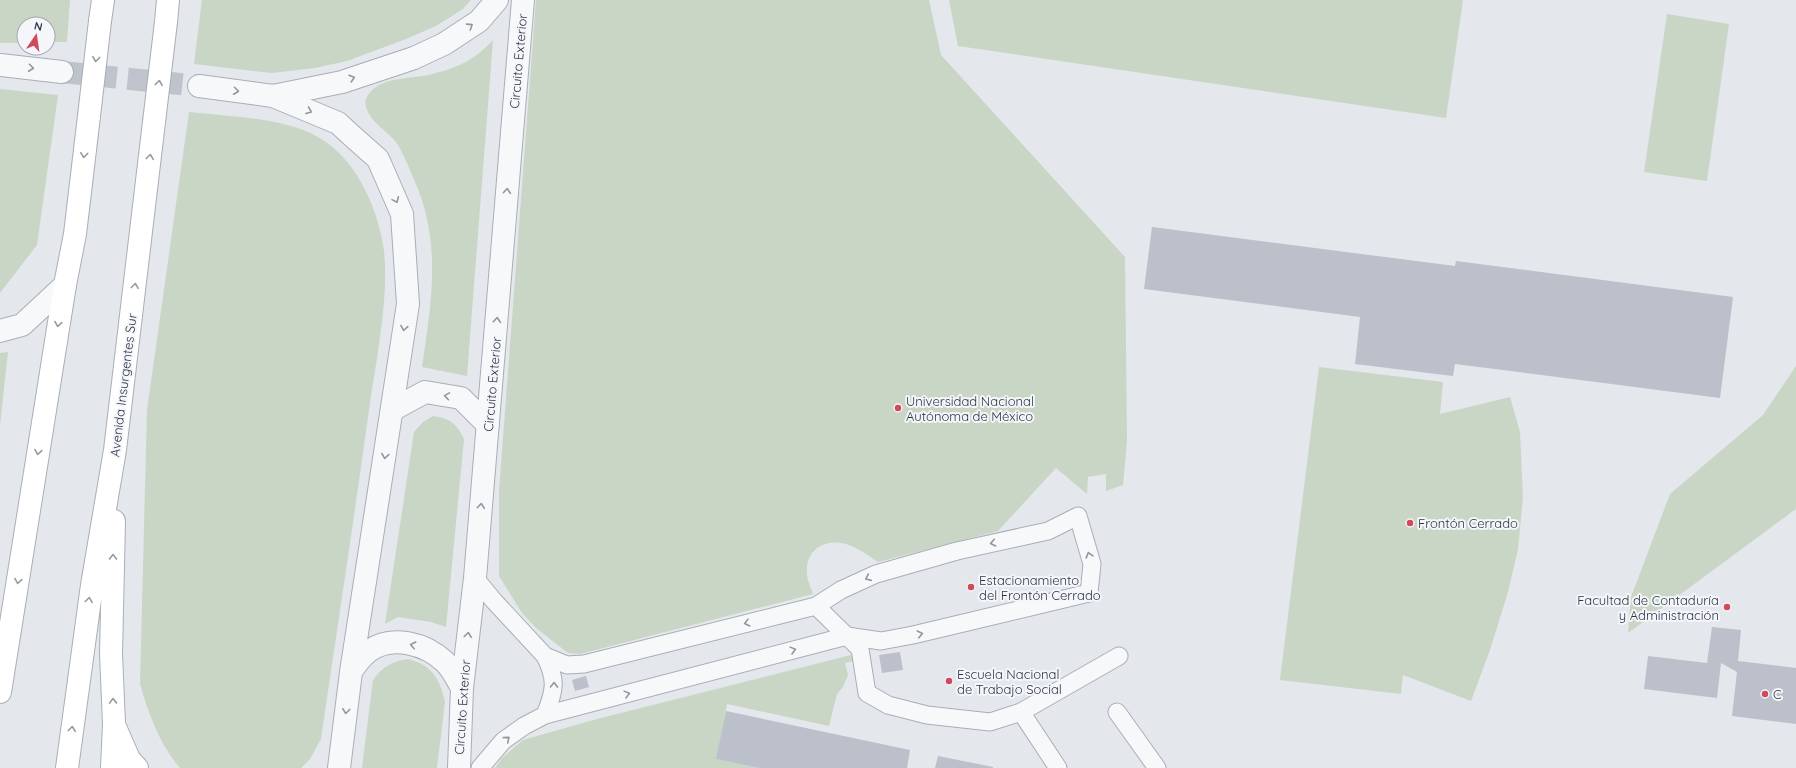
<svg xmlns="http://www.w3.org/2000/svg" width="1796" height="768" font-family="Quicksand,sans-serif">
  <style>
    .green { fill: #c9d6c5 }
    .building { fill: #bbc0ca }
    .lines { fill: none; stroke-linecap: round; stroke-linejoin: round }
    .minor-tunnel { stroke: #bfc3cb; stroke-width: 22; stroke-dasharray: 22 11; stroke-linecap: butt }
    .service-casing { stroke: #a9aeb7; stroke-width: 19 }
    .minor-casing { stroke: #a9aeb7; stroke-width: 24 }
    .tertiary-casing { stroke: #a9aeb7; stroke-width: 24 }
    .secondary-casing { stroke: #a9aeb7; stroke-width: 24 }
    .service { stroke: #f7f8fa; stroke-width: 17 }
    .minor { stroke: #f7f8fa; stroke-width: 22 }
    .tertiary { stroke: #f7f8fa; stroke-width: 22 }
    .secondary { stroke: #fff; stroke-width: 22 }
    .secondary-bridge-casing { stroke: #a9aeb7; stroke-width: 24; stroke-linecap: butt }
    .secondary-bridge { stroke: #fff; stroke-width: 22 }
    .oneway { stroke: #9196a0 }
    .oneway2 { stroke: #959aa2 }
    .poi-dot { fill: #d1495b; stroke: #f4f6f9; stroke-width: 1.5 }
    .labels { text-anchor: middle; stroke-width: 4; stroke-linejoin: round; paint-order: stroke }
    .street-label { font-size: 13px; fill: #2b3445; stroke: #f4f6f9 }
    .poi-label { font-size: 13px; fill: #2b3445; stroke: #f4f6f9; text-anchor: start }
  </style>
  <rect width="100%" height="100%" fill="#e4e7ec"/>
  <path class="green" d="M0,0H70L67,42H48V24H24V43H0Z
    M202,0H471L463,9L436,26L406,39L347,61L315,68L272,73L194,64Z
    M536,0H929L941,55L1125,257L1127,441L1123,485L1106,491V474L1088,477L1087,494L1056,468L998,531L878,562C869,556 857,547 846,544C826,538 805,549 807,573C807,580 811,587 813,594L580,654L568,653L536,628L522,613L499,576V491Z
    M949,0H1463L1446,118L958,46Z
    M1667,14L1729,24L1707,181L1644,172Z
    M493,40L467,376L422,367C431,306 441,248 418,189C413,177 403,152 396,142C388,133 374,123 369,114C366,109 364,102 367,97C377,77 409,79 428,75C437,73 448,70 457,66C470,61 483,51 493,40Z
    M0,89L58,95L37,245L0,293Z
    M189,112C231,117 291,117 326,142C359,165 379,212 384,251C389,299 376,361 369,410C354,520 337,629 321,739L310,759L301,768H180C160,745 148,713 140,684L147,410Z
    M8,352L0,425V353Z
    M1796,366V509L1628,633L1631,597L1670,494L1763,415Z
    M1319,367L1443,382L1440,414L1510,397L1520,432L1523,498L1518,549L1508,592L1490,650L1471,701L1403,675L1401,694L1280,680Z
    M433,416C451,419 456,423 464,439L446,627L431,622L398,617L385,624L414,432L423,422Z
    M855,654L857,660L845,663L848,675L843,687L837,694L829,726L727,704L717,759L759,768H495L502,758L523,740L597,719Z
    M408,659C432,665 440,679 445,702L437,768H362L373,680C382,667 393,661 408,659Z"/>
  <path class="building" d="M1152,227L1455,266L1456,261L1733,297L1720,398L1455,364L1453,376L1355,364L1360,317L1144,289Z
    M1712,627L1741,630L1738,661L1796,668V724L1732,716L1737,672L1721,663L1717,698L1644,689L1648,656L1707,663Z
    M900,652L903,670L882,673L879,655Z
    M586,676L589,687L575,691L572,680Z
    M726,711L910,750L907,768H759L716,759Z
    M938,756L993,767V768H935Z"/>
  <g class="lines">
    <path class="minor-tunnel" d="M62,72L199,86"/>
    <defs>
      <path id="service" d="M475,578L494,601L545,656L567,665L584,664L816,606L841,590L876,574L957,551L1048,531L1078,516L1092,564L1089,593L913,635L881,641L847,636L545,715L524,726L503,741L480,768
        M816,606L860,649L867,693L888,705L927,715L990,722L1021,712L1119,656
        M545,656C557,680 555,690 545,715
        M1021,712L1058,768
        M1117,712L1157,768"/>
      <path id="minor" d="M0,65L62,72
        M199,86L273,96L342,82L414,58L444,44L479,21L497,0
        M0,331L22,325L65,285"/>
      <path id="tertiary" d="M273,96L338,123L351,135L378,159L402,214L408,304L351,672L339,768
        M392,410L425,392L461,398L488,425
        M351,672C356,664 361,657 369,651C392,634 426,644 445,662C452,669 457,679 462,688
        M459,768L462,688L475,578L523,0"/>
      <path id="secondary" d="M100,21L103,0
        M166,22L168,0
        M0,692L65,285L75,234L89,116
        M115,727L129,759L137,768
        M67,768L92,585L115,450L154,122
        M112,768L114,724L111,654L114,521"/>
    </defs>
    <use href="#service" class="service-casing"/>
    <use href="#minor" class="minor-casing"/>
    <use href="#tertiary" class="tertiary-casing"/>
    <use href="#secondary" class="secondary-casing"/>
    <use href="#service" class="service"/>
    <use href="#minor" class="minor"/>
    <use href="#tertiary" class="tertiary"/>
    <use href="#secondary" class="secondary"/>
    <defs>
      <path id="secondary-bridge" d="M89,116L100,21
        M154,122L166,22"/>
    </defs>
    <use href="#secondary-bridge" class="secondary-bridge-casing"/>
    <use href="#secondary-bridge" class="secondary-bridge"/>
  </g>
  <defs><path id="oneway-chevron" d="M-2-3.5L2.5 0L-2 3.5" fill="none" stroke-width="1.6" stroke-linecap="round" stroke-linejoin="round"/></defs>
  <g class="oneway">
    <use href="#oneway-chevron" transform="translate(470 26) rotate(-33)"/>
    <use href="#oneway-chevron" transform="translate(31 68) rotate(7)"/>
    <use href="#oneway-chevron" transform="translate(352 78) rotate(-18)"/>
    <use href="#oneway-chevron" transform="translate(236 91) rotate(7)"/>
    <use href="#oneway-chevron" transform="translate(309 111) rotate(23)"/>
    <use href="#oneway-chevron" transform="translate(507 191) rotate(-85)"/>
    <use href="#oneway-chevron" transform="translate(396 200) rotate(66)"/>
    <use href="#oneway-chevron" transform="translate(497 320) rotate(-85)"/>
    <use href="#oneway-chevron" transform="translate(404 328) rotate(99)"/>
    <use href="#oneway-chevron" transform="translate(447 396) rotate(-171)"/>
    <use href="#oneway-chevron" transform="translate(385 456) rotate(99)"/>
    <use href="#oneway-chevron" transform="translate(481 506) rotate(-85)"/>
    <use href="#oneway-chevron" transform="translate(993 543) rotate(168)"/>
    <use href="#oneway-chevron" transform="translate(1089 555) rotate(-106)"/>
    <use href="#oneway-chevron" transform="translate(868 578) rotate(156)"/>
    <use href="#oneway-chevron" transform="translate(747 623) rotate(166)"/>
    <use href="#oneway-chevron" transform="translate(920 634) rotate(-13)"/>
    <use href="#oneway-chevron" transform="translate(468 635) rotate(-83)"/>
    <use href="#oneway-chevron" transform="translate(413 645) rotate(-167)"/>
    <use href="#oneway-chevron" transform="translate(793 650) rotate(-15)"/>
    <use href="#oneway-chevron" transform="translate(554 685) rotate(-89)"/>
    <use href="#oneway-chevron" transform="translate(627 694) rotate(-15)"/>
    <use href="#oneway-chevron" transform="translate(346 711) rotate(97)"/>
    <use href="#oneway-chevron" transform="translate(507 739) rotate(-40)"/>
  </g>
  <g class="oneway2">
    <use href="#oneway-chevron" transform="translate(96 59) rotate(97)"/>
    <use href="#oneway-chevron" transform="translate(159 83) rotate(-83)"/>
    <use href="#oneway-chevron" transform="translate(84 155) rotate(97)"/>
    <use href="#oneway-chevron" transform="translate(150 157) rotate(-83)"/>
    <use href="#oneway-chevron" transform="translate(135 286) rotate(-83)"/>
    <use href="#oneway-chevron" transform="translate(58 324) rotate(99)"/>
    <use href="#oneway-chevron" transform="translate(38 452) rotate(99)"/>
    <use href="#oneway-chevron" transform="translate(113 557) rotate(-89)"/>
    <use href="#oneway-chevron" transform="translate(18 581) rotate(99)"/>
    <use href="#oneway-chevron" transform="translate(89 600) rotate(-82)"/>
    <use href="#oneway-chevron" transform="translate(113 701) rotate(-92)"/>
    <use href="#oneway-chevron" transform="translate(72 729) rotate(-83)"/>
  </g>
  <g class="poi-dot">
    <circle cx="898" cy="408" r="4"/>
    <circle cx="1410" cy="523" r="4"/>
    <circle cx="971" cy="587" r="4"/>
    <circle cx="1727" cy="607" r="4"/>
    <circle cx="949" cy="681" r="4"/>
    <circle cx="1765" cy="694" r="4"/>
  </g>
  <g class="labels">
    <g class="street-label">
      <text transform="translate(518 61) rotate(-85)" y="5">Circuito Exterior</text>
      <text transform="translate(492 384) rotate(-85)" y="5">Circuito Exterior</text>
      <text transform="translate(123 385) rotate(-83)" y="5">Avenida Insurgentes Sur</text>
      <text transform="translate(462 707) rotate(-86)" y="5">Circuito Exterior</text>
    </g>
    <g class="poi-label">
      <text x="906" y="406">Universidad Nacional<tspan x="906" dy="15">Autónoma de México</tspan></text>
      <text x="1418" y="528">Frontón Cerrado</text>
      <text x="979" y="585">Estacionamiento<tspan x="979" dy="15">del Frontón Cerrado</tspan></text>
      <text x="1719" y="605" text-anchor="end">Facultad de Contaduría<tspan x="1719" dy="15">y Administración</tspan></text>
      <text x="957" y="679">Escuela Nacional<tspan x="957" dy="15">de Trabajo Social</tspan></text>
      <text x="1773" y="699">C</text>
    </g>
  </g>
  <g transform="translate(36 36) rotate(13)"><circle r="19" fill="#f4f6f9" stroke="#a4a8b1"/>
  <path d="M0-3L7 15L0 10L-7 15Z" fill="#d1495b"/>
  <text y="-6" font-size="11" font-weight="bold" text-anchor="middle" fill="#2b3445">N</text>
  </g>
</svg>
